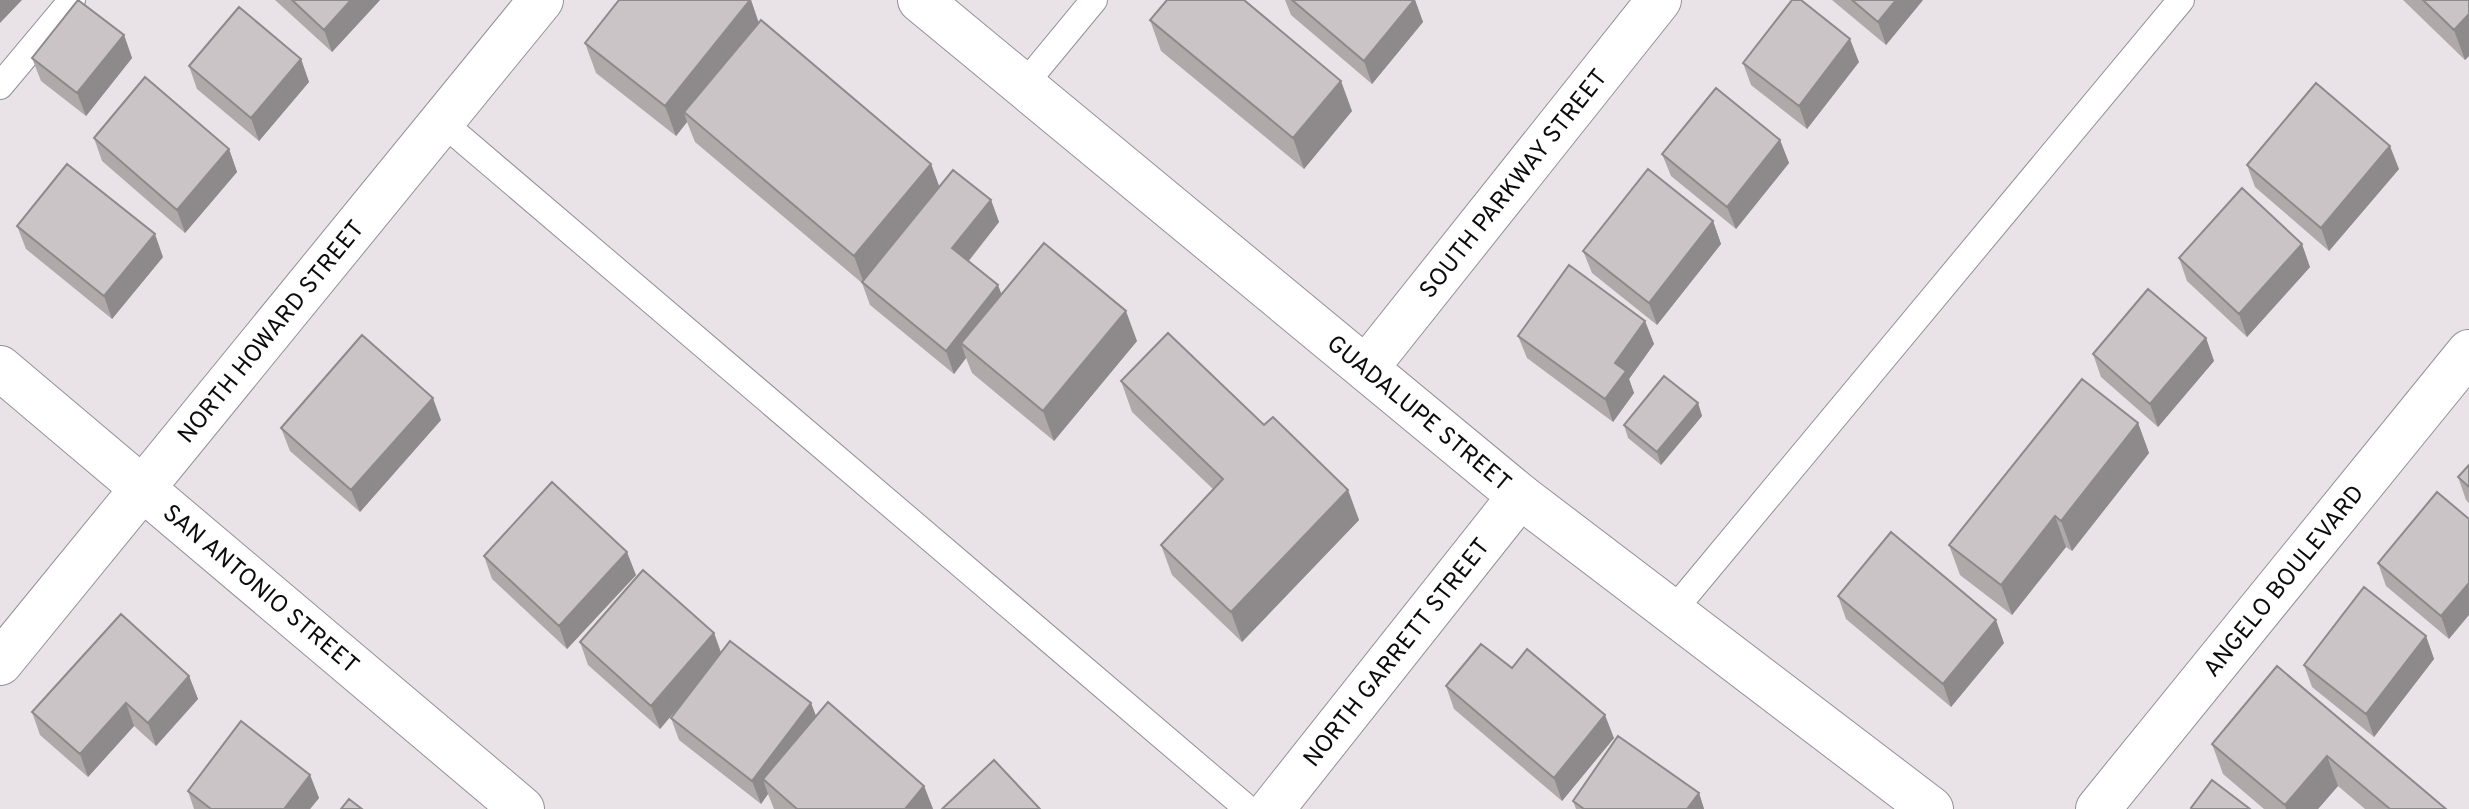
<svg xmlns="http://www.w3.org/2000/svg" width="2469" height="809" font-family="Overpass,sans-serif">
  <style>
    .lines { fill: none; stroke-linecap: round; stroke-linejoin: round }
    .service-casing { stroke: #959095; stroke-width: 28 }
    .minor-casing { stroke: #959095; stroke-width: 46 }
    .tertiary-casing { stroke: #959095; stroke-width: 46 }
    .service { stroke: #fff; stroke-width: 26 }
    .minor { stroke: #fff; stroke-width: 44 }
    .tertiary { stroke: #fff; stroke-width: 44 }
    .wall { fill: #afa9aa }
    .shaded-wall { fill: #8e898b }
    .building { fill: #cbc4c6; stroke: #8e898b; stroke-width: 2 }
    .labels { text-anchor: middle; stroke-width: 6; stroke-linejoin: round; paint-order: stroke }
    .street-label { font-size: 24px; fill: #0d0b0d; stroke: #e9e3e8 }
  </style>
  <rect width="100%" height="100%" fill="#e9e3e8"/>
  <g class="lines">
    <defs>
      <path id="service" d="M0,86L72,0
        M1023,86L1094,0
        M442,122L1248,809
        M1672,612L2181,0"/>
      <g id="minor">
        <path id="s1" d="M920,0L1520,496L1931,809"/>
        <path id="s2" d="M0,368L522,809"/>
        <path id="s3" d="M1366,368L1659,0"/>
        <path id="s4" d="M1272,809L1520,496"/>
        <path id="s5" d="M2098,809L2469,352"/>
      </g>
      <g id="tertiary">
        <path id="s6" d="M0,663L541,0"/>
      </g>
    </defs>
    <use href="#service" class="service-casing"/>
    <use href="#minor" class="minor-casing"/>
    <use href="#tertiary" class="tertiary-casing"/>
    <use href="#service" class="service"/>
    <use href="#minor" class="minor"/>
    <use href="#tertiary" class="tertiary"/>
  </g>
  <path class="wall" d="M275,0H380L332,52Z
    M751,0L759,23L931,164L939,186L991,200L999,222L969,261L1001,294L1137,341L1054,441L972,373L966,358L954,374L870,305L862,283L695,142L687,122L676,136L596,73L585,43Z
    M1285,0H1415L1423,22L1372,84L1291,15Z
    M1832,0H1923L1886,45Z
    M2403,0H2469V56L2465,60Z
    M1150,20L1352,111L1304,169L1161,51Z
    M124,35L132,58L86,116L41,81L32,58Z
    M301,59L309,82L259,141L197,89L189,66Z
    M1859,62L1807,129L1751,85L1743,63Z
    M94,138L229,149L237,172L185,233L102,161Z
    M1780,140L1789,163L1736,229L1671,176L1662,154Z
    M2247,165L2399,169L2329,251L2255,187Z
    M1713,221L1721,244L1657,325L1592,273L1583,251Z
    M17,226L163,257L112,319L26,249Z
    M2179,258L2310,267L2247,337L2187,281Z
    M1645,321L1654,344L1629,379L1634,393L1613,422L1527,358L1518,336Z
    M2206,338L2214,361L2158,427L2101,377L2093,354Z
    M1121,381L1264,425L1348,490L1359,520L1242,642L1172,575L1161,545L1214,490L1132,412Z
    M1698,403L1702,416L1661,465L1628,438L1624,425Z
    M441,420L360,512L290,451L281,428Z
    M2138,423L2149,453L2072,551L2066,547L2012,615L1960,575L1949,545Z
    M2469,465V503L2466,500L2458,477Z
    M2469,519L2449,639L2386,586L2378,563Z
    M484,556L636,575L567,649L492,579Z
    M1838,596L2004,643L1951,707L1846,619Z
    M714,633L721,652L811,703L816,717L924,786L933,809H774L768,794L761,804L679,740L671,718L686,698L660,729L588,665L580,642Z
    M2426,636L2434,659L2374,737L2312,687L2304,665Z
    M2277,666L2446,809H2365L2338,786L2318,809H2264L2223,774L2212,744Z
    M1512,668L1614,738L1562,801L1454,709L1446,686Z
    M189,676L198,699L156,746L134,726L88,777L40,735L32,712Z
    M310,775L319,798L310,809H194L188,791Z
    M1699,793L1704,809H1576L1573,801Z"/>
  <path class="shaded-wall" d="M0,0H22L0,23Z
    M351,0H380L332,52L324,30Z
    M751,0L761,30L684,112L687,122L676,136L665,106Z
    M1415,0L1423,22L1372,84L1364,61Z
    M1896,0H1923L1886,45L1878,22Z
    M2469,14V56L2465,60L2454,30Z
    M124,35L132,58L86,116L77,93Z
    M1850,39L1859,62L1807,129L1799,106Z
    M301,59L309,82L259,141L251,118Z
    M1341,81L1352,111L1304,169L1293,138Z
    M1780,140L1789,163L1736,229L1727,207Z
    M2390,146L2399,169L2329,251L2321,228Z
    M229,149L237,172L185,233L177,210Z
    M931,164L942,194L865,286L854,256Z
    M991,200L999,222L961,270L952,248Z
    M1713,221L1721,244L1657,325L1649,303Z
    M155,234L163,257L112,319L104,296Z
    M2302,244L2310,267L2247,337L2239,314Z
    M998,285L1007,308L961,343L966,358L954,374L946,351Z
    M1126,311L1137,341L1054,441L1043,411Z
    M1645,321L1654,344L1629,379L1634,393L1613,422L1605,399L1615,363Z
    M2206,338L2214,361L2158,427L2150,404Z
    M433,398L441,420L360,512L351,490Z
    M1698,403L1702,416L1661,465L1657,452Z
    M2138,423L2149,453L2072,551L2061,521Z
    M1348,490L1359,520L1242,642L1231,612Z
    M2055,516L2066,547L2012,615L2001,585Z
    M627,552L636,575L567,649L559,626Z
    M2469,583V615L2449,639L2441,616Z
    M1996,620L2004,643L1951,707L1943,684Z
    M714,633L722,656L660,729L651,706Z
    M2426,636L2434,659L2374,737L2366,714Z
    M189,676L198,699L156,746L148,723Z
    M126,703L134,726L88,777L80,754Z
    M811,703L820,726L763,779L768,794L761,804L752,781Z
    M1605,715L1614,738L1562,801L1554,778Z
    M2327,756L2338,786L2318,809H2286L2285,805Z
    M310,775L319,798L310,809H284Z
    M924,786L933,809H905Z
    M1699,793L1704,809H1687Z"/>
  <path class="building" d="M78,0L124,35L77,93L32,58Z
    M292,0H351L324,30Z
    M619,0H750L665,106L585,43Z
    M1167,0H1244L1341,81L1293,138L1150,20Z
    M1292,0H1414L1364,61Z
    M1792,0H1801L1850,39L1799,106L1743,63Z
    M1852,0H1896L1878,22Z
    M2423,0H2469V14L2454,30Z
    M239,7L301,59L251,118L189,66Z
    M761,20L931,164L854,256L684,112Z
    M145,77L229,149L177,210L94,138Z
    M2316,83L2390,146L2321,228L2247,165Z
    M1716,88L1780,140L1727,207L1662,154Z
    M67,164L155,234L104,296L17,226Z
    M1648,169L1713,221L1649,303L1583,251Z
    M953,170L991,200L952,248L998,285L946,351L862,282Z
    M2242,188L2302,244L2239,314L2179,258Z
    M1044,243L1126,311L1043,411L961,343Z
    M1569,265L1645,321L1615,363L1626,371L1605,399L1518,336Z
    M2148,289L2206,338L2150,404L2093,354Z
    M1168,333L1264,425L1273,417L1348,490L1231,612L1161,545L1223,479L1121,381Z
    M362,335L433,398L351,490L281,428Z
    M1664,376L1698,403L1657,452L1624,425Z
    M2082,379L2138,423L2061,521L2055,516L2001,585L1949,545Z
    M2469,465V487L2458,477Z
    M552,482L627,552L559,626L484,556Z
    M2437,492L2469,519V583L2441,616L2378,563Z
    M1891,532L1996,620L1943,684L1838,596Z
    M643,570L714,633L651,706L580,642Z
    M2364,587L2426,636L2366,714L2304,665Z
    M121,614L189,676L148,723L126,703L80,754L32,712Z
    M730,641L811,703L752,781L671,718Z
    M1481,644L1512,668L1527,649L1605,715L1554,778L1446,686Z
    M2277,666L2446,809H2390L2327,756L2285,805L2212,744Z
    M828,702L924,786L905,809H797L763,779Z
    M241,721L310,775L284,809H211L188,791Z
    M1618,736L1699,793L1687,809H1584L1573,801Z
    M994,760L1040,809H942Z
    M2212,780L2250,809H2193L2191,808Z
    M349,799L362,809H341Z"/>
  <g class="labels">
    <g class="street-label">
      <text dy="8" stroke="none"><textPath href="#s3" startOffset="236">SOUTH PARKWAY STREET</textPath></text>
      <text dy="8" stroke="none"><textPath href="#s6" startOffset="428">NORTH HOWARD STREET</textPath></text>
      <text dy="8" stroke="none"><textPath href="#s1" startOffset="648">GUADALUPE STREET</textPath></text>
      <text dy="8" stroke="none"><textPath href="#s5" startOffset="294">ANGELO BOULEVARD</textPath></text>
      <text dy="8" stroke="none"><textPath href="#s2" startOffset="342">SAN ANTONIO STREET</textPath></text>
      <text dy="8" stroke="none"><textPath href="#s4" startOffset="200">NORTH GARRETT STREET</textPath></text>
    </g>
  </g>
</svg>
